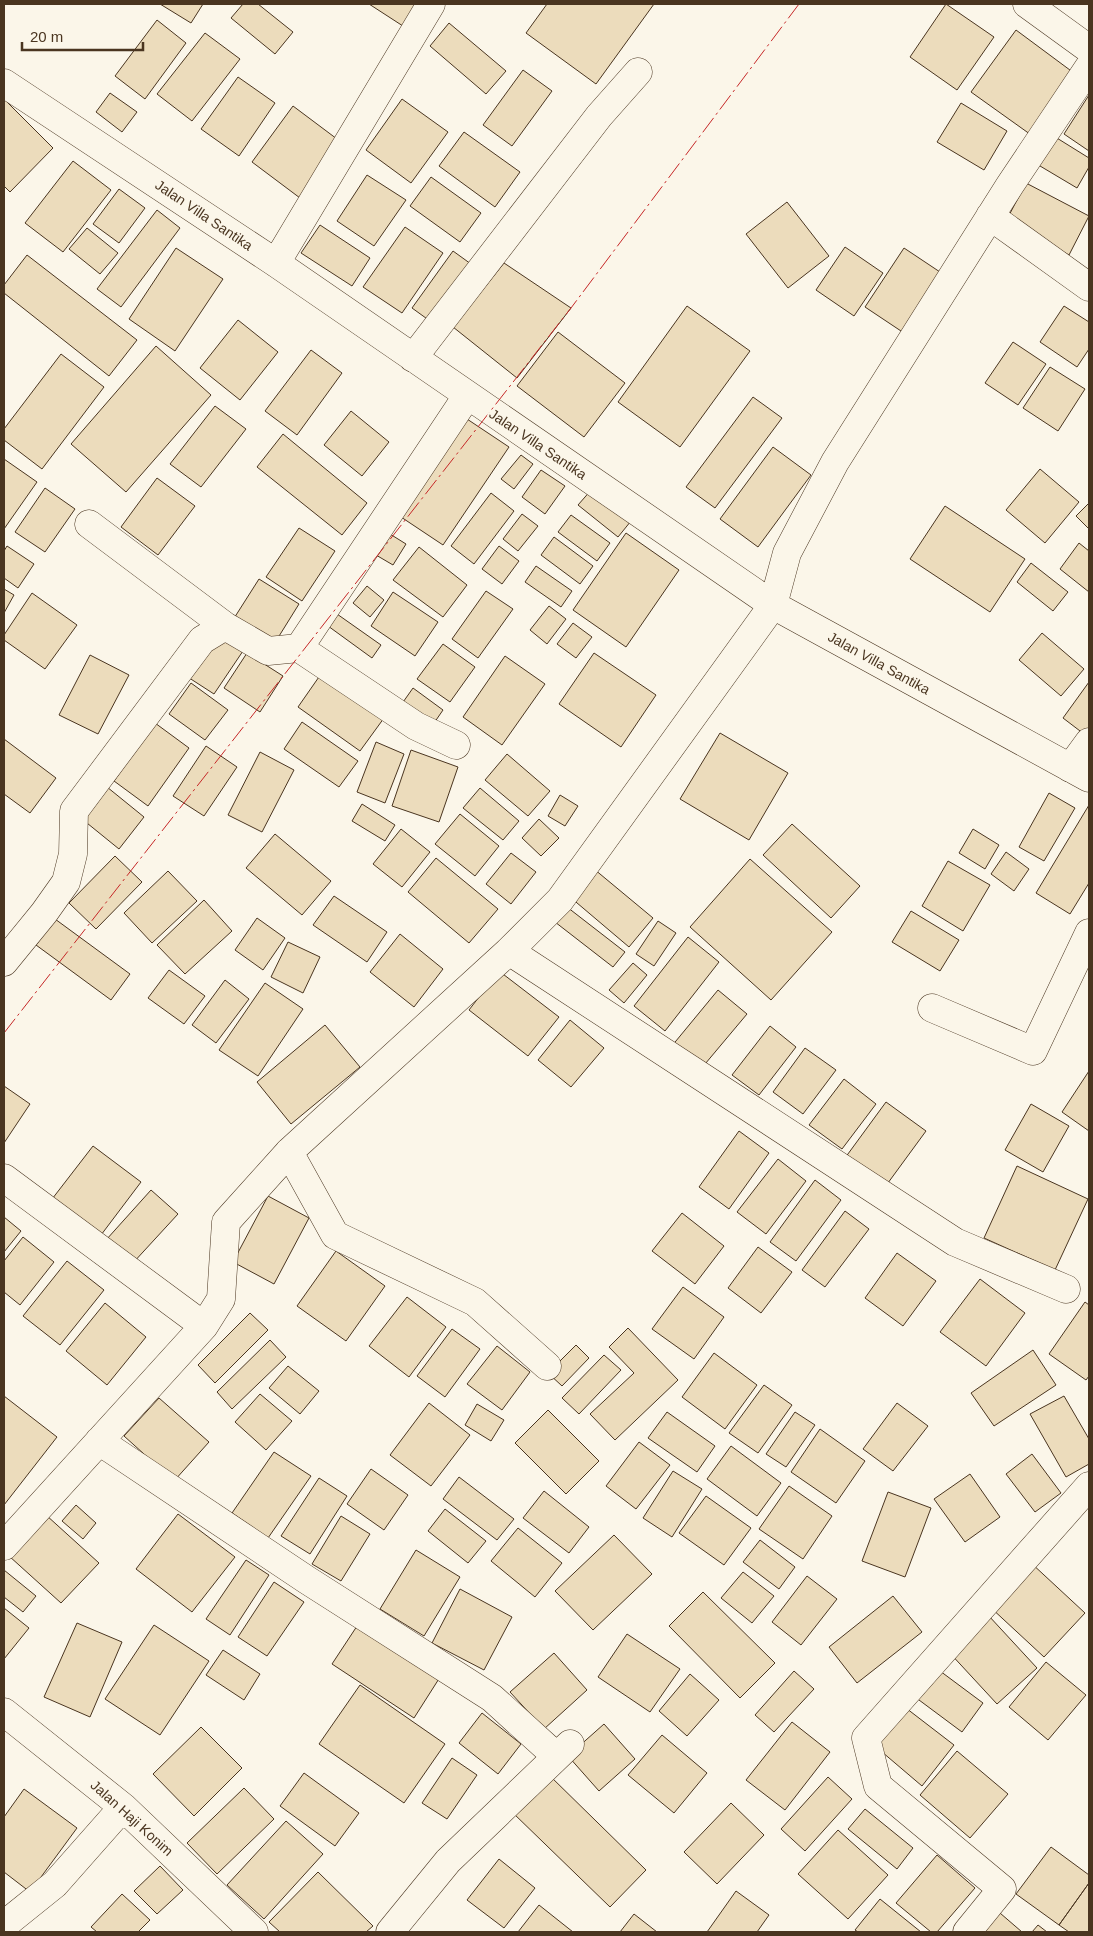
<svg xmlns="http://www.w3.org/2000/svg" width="1093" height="1936" font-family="Arial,sans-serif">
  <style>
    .building { fill: #ecdcbc; stroke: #4a3520 }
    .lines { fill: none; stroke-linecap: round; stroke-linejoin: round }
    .minor-casing { stroke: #4a3520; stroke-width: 29 }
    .minor { stroke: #fbf6e9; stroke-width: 28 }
    .power { stroke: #c62828; stroke-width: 1; stroke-dasharray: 18 4 2.5 4; stroke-linecap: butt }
    .labels { text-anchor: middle; stroke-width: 4; stroke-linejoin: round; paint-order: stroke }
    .street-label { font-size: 14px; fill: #4a3520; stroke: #fbf6e9 }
  </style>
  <rect width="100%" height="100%" fill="#fbf6e9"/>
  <path class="building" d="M160,4H203L191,23Z
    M243,4H258L293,32L275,54L231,18Z
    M369,4H422L406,28Z
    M547,4H654L596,84L526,33Z
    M946,4L994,37L957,90L910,57Z
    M157,20L186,43L145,99L115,76Z
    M449,23L506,71L486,94L430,46Z
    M1016,30L1078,76L1034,137L971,92Z
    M205,33L240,59L192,121L157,94Z
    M523,70L552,91L512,146L483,125Z
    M238,77L275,103L239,156L201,129Z
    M110,93L137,112L122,132L96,112Z
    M1089,95V151L1064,134Z
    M4,99L53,148L10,192L4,186Z
    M402,99L448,132L411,183L366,150Z
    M961,103L1007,131L984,170L937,142Z
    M293,106L345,145L304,201L252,162Z
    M464,132L520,172L495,207L439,166Z
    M1052,135L1089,158V167L1077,188L1035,163Z
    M73,161L111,190L63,252L25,223Z
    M367,175L406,200L374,246L337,221Z
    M431,177L481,213L460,242L410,206Z
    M1026,183L1089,216L1069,255L1006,221Z
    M119,189L145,208L119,243L93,224Z
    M787,202L829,256L788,288L746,234Z
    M157,210L180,228L121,307L97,289Z
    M320,225L370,258L352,286L301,253Z
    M405,227L443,253L402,313L363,287Z
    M87,228L118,253L100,274L69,249Z
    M845,247L883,273L854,316L816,290Z
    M176,248L223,279L175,351L129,319Z
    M904,248L946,276L907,335L865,307Z
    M453,251L471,264L430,321L412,308Z
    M27,255L137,340L109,376L4,293V285Z
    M504,263L571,308L517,378L453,327Z
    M687,306L750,351L680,447L618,402Z
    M1064,306L1089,322V349L1077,367L1040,342Z
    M238,320L278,352L240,400L200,368Z
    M558,332L625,383L584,437L517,386Z
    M1013,342L1046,364L1018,405L985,383Z
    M156,346L211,395L126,492L71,444Z
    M311,350L342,373L297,435L265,411Z
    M61,354L104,387L42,469L4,440V429Z
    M1050,367L1085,389L1058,431L1023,408Z
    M753,397L782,418L715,508L686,487Z
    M215,406L246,429L201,487L170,464Z
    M351,411L389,442L362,476L324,445Z
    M464,417L509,447L443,545L398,515Z
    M283,434L367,503L342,535L257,467Z
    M773,447L811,475L758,547L720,519Z
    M521,455L533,464L514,489L501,479Z
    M4,459L37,482L4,529Z
    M1040,469L1079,502L1045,543L1006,510Z
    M541,470L565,486L545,514L522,497Z
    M157,478L195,506L158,555L121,527Z
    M45,488L75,509L45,552L15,532Z
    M592,489L631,521L618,537L578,505Z
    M491,493L514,511L474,564L451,546Z
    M1089,503V529L1076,516Z
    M945,506L1025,559L990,612L910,559Z
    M522,514L538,526L518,551L503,539Z
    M571,515L610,543L597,561L558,532Z
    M299,528L335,551L302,601L266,577Z
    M626,533L679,570L626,647L573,610Z
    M390,534L406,544L393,565L376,555Z
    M554,537L593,566L580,584L541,555Z
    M1079,543L1089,551V592L1060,569Z
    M7,546L34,564L18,588L4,578V551Z
    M499,546L519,561L502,584L482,569Z
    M419,547L467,585L443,617L393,580Z
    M1031,563L1068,592L1053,611L1017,582Z
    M536,566L572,591L561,607L525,582Z
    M259,579L299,604L271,649L231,623Z
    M367,586L384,600L370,617L353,603Z
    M4,589L14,595L4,613Z
    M486,591L513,609L478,658L452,639Z
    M393,592L438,622L415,656L371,626Z
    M32,593L77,625L45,669L4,640V635Z
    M549,606L566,619L547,644L530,630Z
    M337,614L381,645L372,658L328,626Z
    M573,623L592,637L576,658L557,644Z
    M217,632L245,648L214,694L180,672Z
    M1042,633L1084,669L1061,696L1019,660Z
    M443,644L475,667L450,702L417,679Z
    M247,653L283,676L260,712L224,688Z
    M594,653L656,695L621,747L559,704Z
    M90,655L129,675L98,734L59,715Z
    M505,656L545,684L502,745L463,717Z
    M321,674L384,718L360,751L298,707Z
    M1089,682V727L1084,734L1063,718Z
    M191,683L228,710L205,740L169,714Z
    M413,688L443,710L432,726L401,705Z
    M302,722L358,761L339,787L284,749Z
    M155,723L189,748L148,806L114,781Z
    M720,733L788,773L749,840L680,799Z
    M4,739L56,778L30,813L4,794Z
    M376,742L404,754L385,803L357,792Z
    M206,746L237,767L204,816L173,796Z
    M411,750L458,767L439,822L392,806Z
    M260,752L294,770L262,832L228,815Z
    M507,754L550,791L528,816L485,780Z
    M107,787L144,817L119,849L82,819Z
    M480,788L519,821L503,840L463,808Z
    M1049,793L1075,808L1044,861L1019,847Z
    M560,795L578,806L565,826L548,816Z
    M362,804L395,825L385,841L352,821Z
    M1089,805V883L1070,914L1036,893Z
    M460,814L499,846L475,876L435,844Z
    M539,819L559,838L541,856L522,838Z
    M792,824L860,886L831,918L763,855Z
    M401,829L430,852L402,887L373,864Z
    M973,829L999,845L985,869L959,853Z
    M275,834L331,881L302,915L246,868Z
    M1006,852L1029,869L1014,891L991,874Z
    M511,853L536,872L511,904L486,884Z
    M115,856L142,882L96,929L69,903Z
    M436,858L498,909L469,943L408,892Z
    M750,859L832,932L771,1000L690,927Z
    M948,861L990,885L963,931L922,906Z
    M594,869L653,918L629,947L570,897Z
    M168,871L197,901L152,943L124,913Z
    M334,896L387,932L367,962L313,925Z
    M204,900L232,931L185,974L157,945Z
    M567,907L625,952L613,967L555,922Z
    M911,911L959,940L940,971L892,942Z
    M257,918L285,938L263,970L235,950Z
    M55,919L130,974L111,1000L36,945Z
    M658,921L676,933L654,966L636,954Z
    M400,934L443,969L414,1007L370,972Z
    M688,937L719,962L665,1031L634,1006Z
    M288,942L320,957L303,993L271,977Z
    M633,963L647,975L624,1003L609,990Z
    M169,970L205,996L184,1024L148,998Z
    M499,971L559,1017L528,1056L469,1010Z
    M225,980L249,999L216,1043L192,1025Z
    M265,983L303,1009L258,1076L219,1050Z
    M718,990L747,1014L700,1070L671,1047Z
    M570,1020L604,1048L571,1087L538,1060Z
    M325,1025L360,1067L291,1124L257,1082Z
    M770,1026L796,1047L759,1095L732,1075Z
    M805,1048L836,1070L803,1114L773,1092Z
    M1089,1071V1131L1062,1112Z
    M844,1079L876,1104L842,1149L809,1125Z
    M4,1086L30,1104L4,1143Z
    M886,1102L926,1131L885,1187L845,1158Z
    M1031,1104L1069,1126L1043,1172L1005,1150Z
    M739,1131L769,1153L729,1209L699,1187Z
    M93,1146L141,1182L98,1239L49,1203Z
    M778,1159L806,1181L766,1234L737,1212Z
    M1017,1166L1088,1199L1055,1270L984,1238Z
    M815,1180L841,1200L796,1261L770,1242Z
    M151,1190L178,1214L132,1264L106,1240Z
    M268,1196L309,1218L274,1284L233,1262Z
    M845,1211L869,1229L825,1287L802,1270Z
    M682,1213L724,1246L695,1284L652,1251Z
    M4,1217L21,1231L4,1252Z
    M23,1237L54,1262L20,1305L4,1292V1261Z
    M758,1247L792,1272L761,1313L728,1288Z
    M336,1251L385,1286L346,1341L297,1306Z
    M897,1253L936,1281L903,1326L865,1298Z
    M67,1261L104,1290L60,1345L23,1316Z
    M980,1279L1025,1313L986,1366L940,1332Z
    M683,1287L724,1317L694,1359L652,1329Z
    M407,1297L446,1327L409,1377L369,1346Z
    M1085,1302L1089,1305V1376L1086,1380L1049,1354Z
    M105,1303L146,1337L107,1385L66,1351Z
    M250,1313L268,1330L215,1383L198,1365Z
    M628,1328L678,1380L615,1440L590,1414L634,1373L609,1347Z
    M452,1329L480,1349L445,1397L417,1376Z
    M270,1340L286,1357L232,1409L217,1392Z
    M576,1345L589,1358L562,1386L548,1373Z
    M497,1346L530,1372L502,1410L467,1384Z
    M1033,1350L1056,1385L994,1426L971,1393Z
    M714,1353L757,1385L725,1429L682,1397Z
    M604,1355L621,1370L579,1414L562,1398Z
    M288,1366L319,1391L300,1414L269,1388Z
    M764,1385L792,1405L758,1453L729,1433Z
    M260,1394L292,1421L266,1450L235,1422Z
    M4,1396L57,1437L4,1505Z
    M1064,1396L1089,1439V1464L1066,1477L1030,1414Z
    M159,1398L209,1442L174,1481L124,1436Z
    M429,1403L470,1435L431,1486L390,1455Z
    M897,1403L928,1426L893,1471L863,1449Z
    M477,1404L504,1420L491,1441L465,1425Z
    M548,1410L599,1461L566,1494L515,1443Z
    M667,1412L715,1446L697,1472L648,1438Z
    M795,1412L815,1425L786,1467L766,1454Z
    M820,1429L865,1461L836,1503L791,1472Z
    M639,1442L670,1465L636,1509L606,1486Z
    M731,1446L781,1483L757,1516L707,1479Z
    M274,1452L311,1476L268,1538L232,1513Z
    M1032,1454L1061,1493L1035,1512L1006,1474Z
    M371,1469L408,1495L384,1530L347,1504Z
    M673,1471L702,1489L672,1537L643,1518Z
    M970,1474L1000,1517L965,1542L934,1499Z
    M459,1477L514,1519L497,1540L443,1499Z
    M319,1478L347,1496L310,1554L281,1536Z
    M789,1486L832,1516L803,1559L759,1529Z
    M544,1491L589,1527L569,1553L523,1518Z
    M888,1492L931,1508L905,1577L862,1561Z
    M706,1496L751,1528L724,1565L679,1533Z
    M76,1505L96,1523L83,1539L62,1521Z
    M445,1509L486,1541L468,1563L428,1531Z
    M178,1514L235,1557L192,1612L136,1569Z
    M46,1515L99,1563L61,1603L9,1556Z
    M341,1516L370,1534L341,1581L312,1564Z
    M518,1528L562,1563L535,1597L491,1561Z
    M614,1535L652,1574L593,1630L555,1591Z
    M760,1540L795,1567L779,1589L743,1562Z
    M416,1550L460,1577L424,1636L380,1609Z
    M246,1560L269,1575L230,1635L206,1619Z
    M1030,1562L1085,1613L1044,1657L989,1606Z
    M4,1570L36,1596L23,1612L4,1597Z
    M743,1572L774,1596L752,1623L721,1598Z
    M807,1576L837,1599L801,1645L772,1622Z
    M274,1582L304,1602L267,1656L238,1637Z
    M460,1589L512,1617L484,1670L432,1643Z
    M703,1592L775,1663L740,1698L669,1626Z
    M893,1596L922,1632L857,1683L829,1647Z
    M4,1608L29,1628L4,1659Z
    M988,1615L1037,1668L997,1704L948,1651Z
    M361,1620L442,1674L414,1718L332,1664Z
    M77,1623L122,1642L90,1717L44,1697Z
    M154,1625L209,1661L160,1735L105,1699Z
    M627,1634L680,1669L650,1712L598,1677Z
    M223,1650L260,1674L244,1700L206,1675Z
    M554,1653L587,1690L544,1729L510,1692Z
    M1046,1662L1086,1695L1048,1740L1009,1707Z
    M936,1668L983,1703L962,1732L915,1697Z
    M794,1671L814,1689L774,1732L755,1715Z
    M690,1674L719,1700L687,1736L659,1711Z
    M360,1685L445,1744L404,1803L319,1744Z
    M902,1705L954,1745L922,1786L875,1746Z
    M482,1713L521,1744L498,1774L459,1743Z
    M792,1722L830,1752L785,1810L746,1780Z
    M604,1724L635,1759L599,1791L568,1756Z
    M201,1727L242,1768L194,1816L153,1774Z
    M662,1735L707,1773L674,1813L628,1775Z
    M957,1751L1008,1794L970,1838L920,1795Z
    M452,1758L477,1775L447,1819L422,1803Z
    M304,1773L359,1813L335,1846L280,1806Z
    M548,1774L646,1870L610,1907L512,1812Z
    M828,1777L852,1799L805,1851L781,1829Z
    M244,1788L274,1819L217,1874L187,1843Z
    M24,1789L77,1828L30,1892L4,1872V1817Z
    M731,1803L764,1835L717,1884L684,1852Z
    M865,1809L913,1848L897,1869L848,1829Z
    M286,1821L323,1854L264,1919L227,1885Z
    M838,1830L888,1875L848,1919L798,1874Z
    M1051,1847L1089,1875V1883L1059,1925L1016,1894Z
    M937,1855L975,1888L937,1932H931L896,1903Z
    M499,1859L535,1888L504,1928L467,1900Z
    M160,1866L183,1890L157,1914L134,1891Z
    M318,1872L373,1926L366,1932H280L269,1922Z
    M1089,1883V1932H1069L1059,1925Z
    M736,1891L769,1915L757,1932H707Z
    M122,1894L150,1920L138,1932H97L91,1927Z
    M880,1899L921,1932H858L855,1930Z
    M539,1905L573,1932H518Z
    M993,1907L1022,1932H971Z
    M634,1914L657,1932H620Z
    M1038,1925L1047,1932H1032Z"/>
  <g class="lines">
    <defs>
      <path id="minor" d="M1027,4L1089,49
        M4,83L276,263L773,605L1089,778
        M990,216L1089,287
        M276,263L431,4
        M413,358L599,116L638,72
        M89,524L225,626
        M299,648L416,726L456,745
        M1070,768L1089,742
        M509,951L955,1242L1066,1289
        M4,962L44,913L66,882L73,854L74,811L202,640L225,626L268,651L299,648L467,396
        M932,1008L1033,1051L1089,933
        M289,1152L335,1235L475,1302L547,1366
        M4,1178L204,1326
        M99,1441L307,1580L492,1698L556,1756
        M4,1546L204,1326L221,1299L226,1222L289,1152L509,951L560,900L773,605L787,553L835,462L1010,185L1089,67
        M4,1712L123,1807L254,1932
        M4,1925L55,1884L123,1807
        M390,1932L448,1861L570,1744
        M967,1932L1002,1889L878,1786L866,1738L1089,1486"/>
    </defs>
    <use href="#minor" class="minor-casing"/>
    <use href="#minor" class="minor"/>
    <path class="power" d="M4,1033L571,308L799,4"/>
  </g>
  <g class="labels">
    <g class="street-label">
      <text transform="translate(204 215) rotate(34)" y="5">Jalan Villa Santika</text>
      <text transform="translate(538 444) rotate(34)" y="5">Jalan Villa Santika</text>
      <text transform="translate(879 663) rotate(29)" y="5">Jalan Villa Santika</text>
      <text transform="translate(132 1818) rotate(42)" y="5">Jalan Haji Konim</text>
    </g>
  </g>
  <rect width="1093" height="1936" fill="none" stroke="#4a3520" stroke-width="10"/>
  <path d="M22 42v8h121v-8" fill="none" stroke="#4a3520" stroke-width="2.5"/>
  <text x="30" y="42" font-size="15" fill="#4a3520" stroke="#fbf6e9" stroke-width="4" paint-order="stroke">20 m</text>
</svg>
